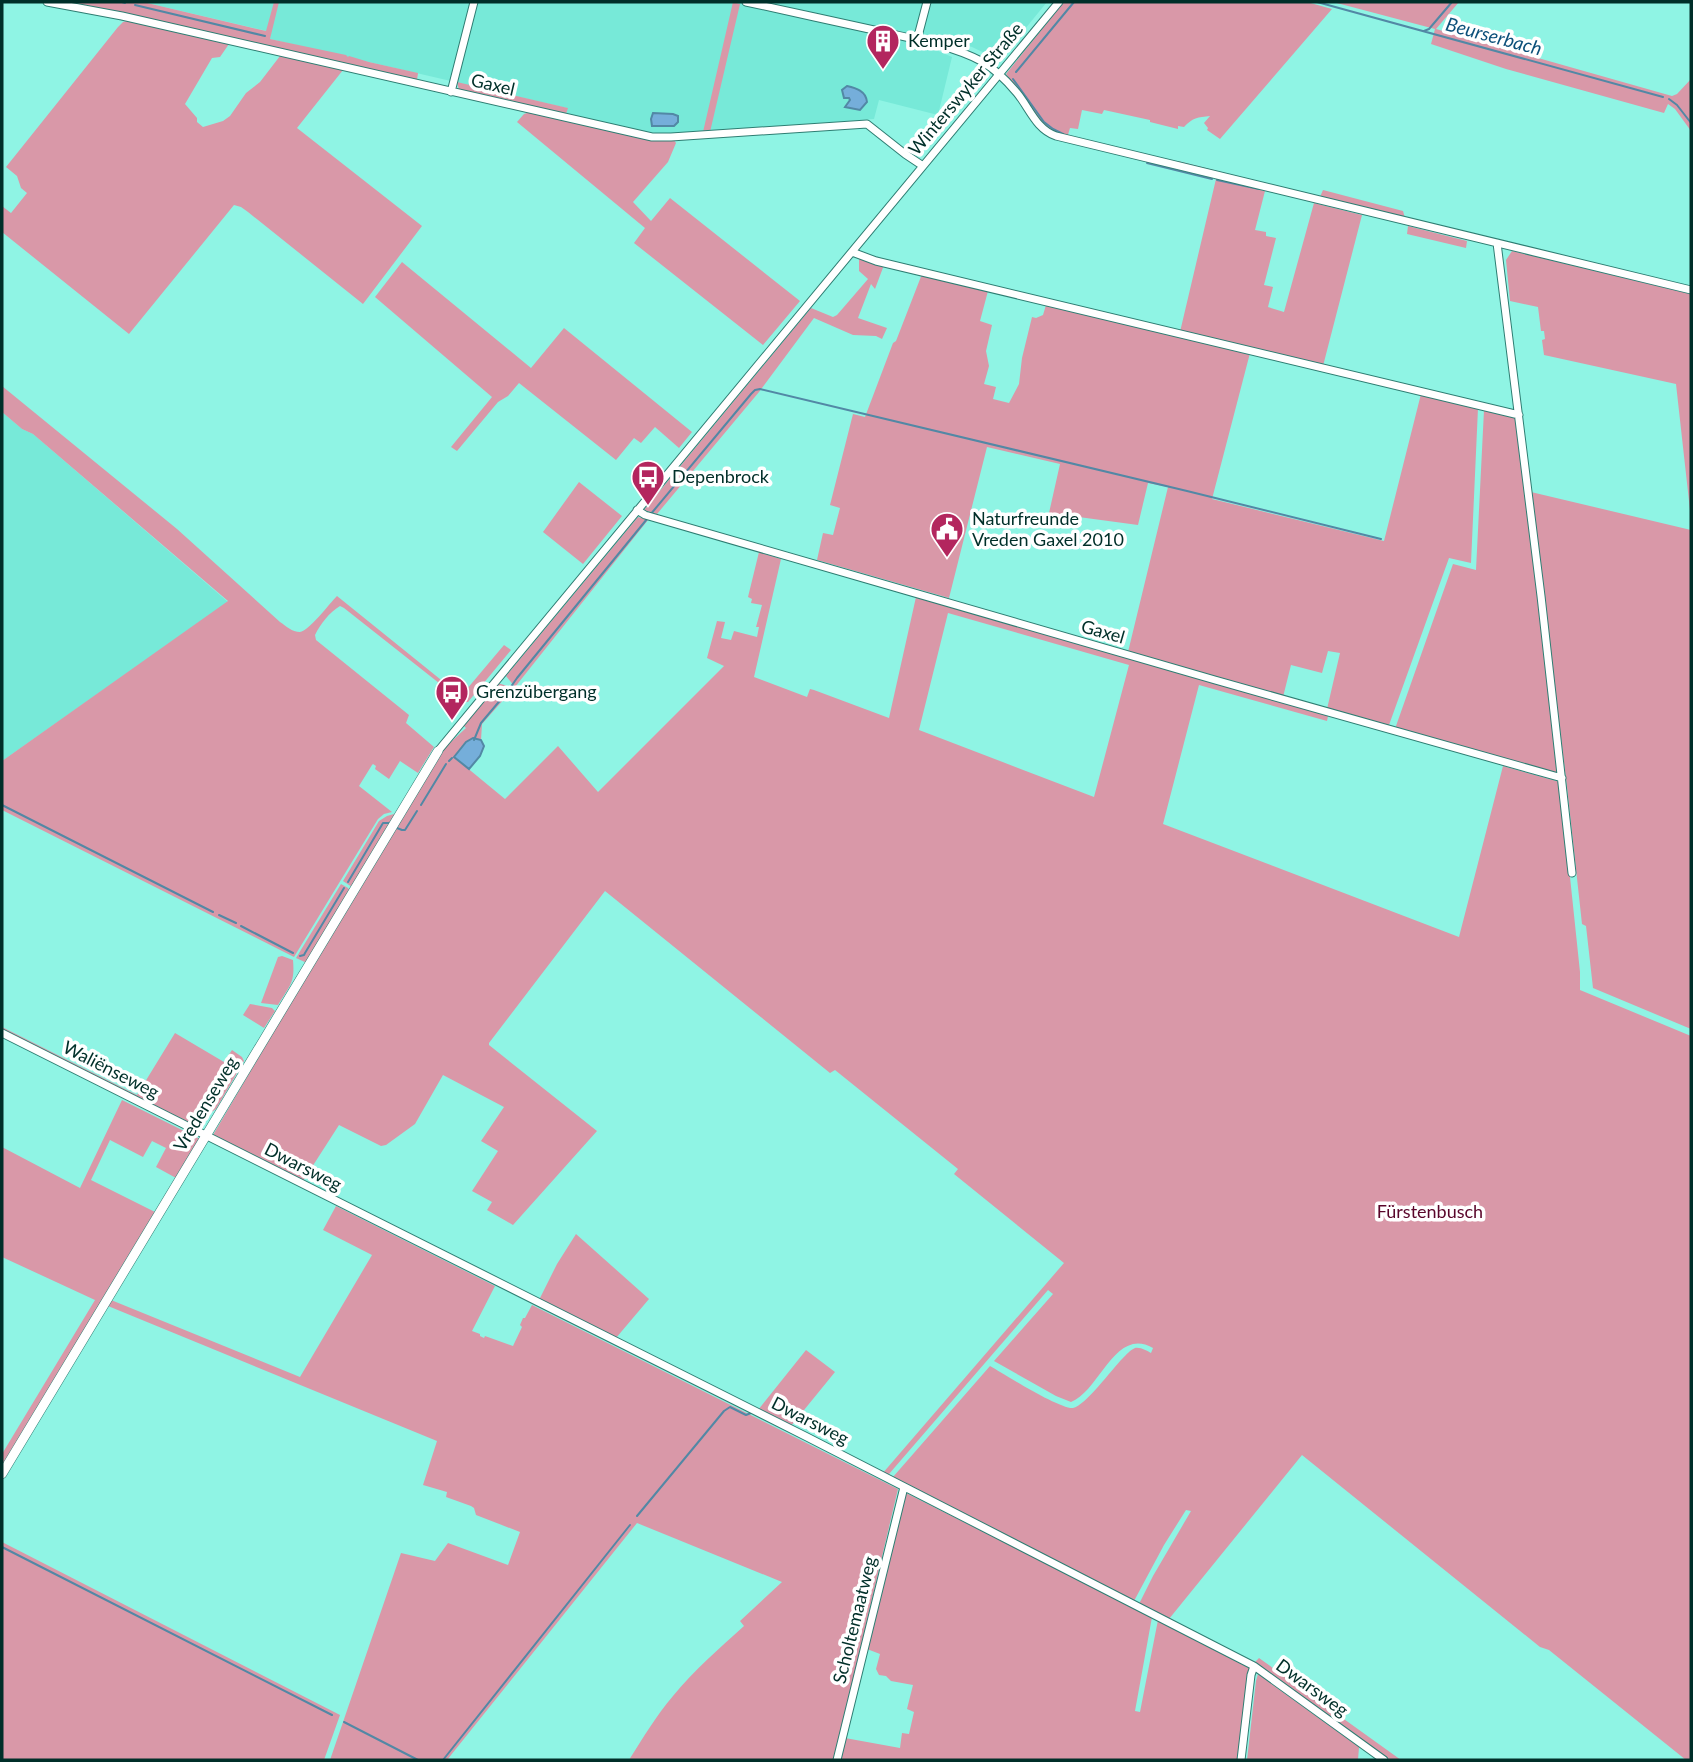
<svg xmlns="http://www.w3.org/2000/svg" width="1693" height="1762" font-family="Lato,sans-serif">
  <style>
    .built { fill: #77e9d8 }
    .green { fill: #d998a8; fill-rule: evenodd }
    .water { fill: #75aeda; stroke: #5288a5; stroke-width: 2 }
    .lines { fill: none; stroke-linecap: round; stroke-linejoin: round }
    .stream { stroke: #5288a5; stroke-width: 2 }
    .minor-casing { stroke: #2e7d72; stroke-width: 9 }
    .major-casing { stroke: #2e7d72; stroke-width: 10 }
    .minor { stroke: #fff; stroke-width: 7 }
    .major { stroke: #fff; stroke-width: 9 }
    .labels { text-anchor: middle; stroke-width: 7; stroke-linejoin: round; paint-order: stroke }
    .poi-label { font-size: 18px; fill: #002f29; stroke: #fff; text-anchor: start }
    .street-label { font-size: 18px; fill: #002f29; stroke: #fff }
    .park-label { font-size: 18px; fill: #59052a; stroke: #fff }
    .water-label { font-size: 19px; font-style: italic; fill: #0c507a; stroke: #fff }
  </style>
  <rect width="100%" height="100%" fill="#8ff4e4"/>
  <path class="built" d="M143,2H1047L1002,57L995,58L972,47L928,35L927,46L952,57L938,115L879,100L874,119L662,134L638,130L566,114L567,108L270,39L271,32Z
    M2,412L22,429L33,434L228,602L2,761Z"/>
  <path class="green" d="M70,2H143L266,31L274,2H279L270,39L346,55L348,57L349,56L369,62L418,73L417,80Z
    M733,2L740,4L710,132H703Z
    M1064,2H1307L1332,9L1220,139L1207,130L1208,128L1204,123L1210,116C1198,117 1192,118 1184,127L1178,126V129L1150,122V120L1104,110L1102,114L1082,110L1078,129L1070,128L1067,138L1048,132L1006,74Z
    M1333,2H1459L1436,29L1672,96L1677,94L1691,79V131L1675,109L1668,104L1664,113L1506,69L1431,44L1435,29Z
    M127,21L229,44L220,57L212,58L185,104L197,118V122L203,127L223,121L230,116L246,93L260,82L280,56L343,70L297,128L422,226L363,304L248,212L241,207L234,205L129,334L2,232V206L11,213L27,193L21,188L17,176L6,167L118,27L123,22Z
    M457,82L568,108L566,114L459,90Z
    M530,112L674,140L676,143L668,162L633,202L651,221L670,198L800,301L763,345L634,243L645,228L517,122L524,114Z
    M1178,161L1320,197L1323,190L1403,211L1405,218L1321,197L1320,199L1179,165Z
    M1216,179L1265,191L1255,230L1266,232V236L1276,238L1264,285L1273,287L1268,307L1284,312L1314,203L1362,215L1323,366L1180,332Z
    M1408,226L1467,241L1466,248L1407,234Z
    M1512,251L1691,294V519L1676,384L1544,355L1542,340L1545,339L1544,331H1541L1538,307L1510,301L1506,260Z
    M859,259L884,265L875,289L871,284L858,318L887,328L882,339L876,336L853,335L814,318L759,392L657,514L644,510L811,308L833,317L837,315L868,279L859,271Z
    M402,262L531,368L564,328L692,432L679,448L655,427L641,443L634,438L616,460L519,383L508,396L498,402L457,451L451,447L492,397L375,297Z
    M922,274L988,291L980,321L992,325L986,351L989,366L984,384L996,387L993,399L1009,403L1019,384L1022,358L1032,317L1036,318L1043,315L1046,305L1250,353L1212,499L1384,541L1421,394L1478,408L1471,563L1449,558L1389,725L1387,726L1327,709L1340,653L1328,651L1322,673L1291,665L1283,697L1128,652L1168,487L1148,483L1138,525L1049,513L1060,464L987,447L949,598L817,560L823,533L833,535L840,508L830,505L853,414L865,417L893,343L896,341Z
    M2,386L177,529L280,622C286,626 292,632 300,632C309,631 329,604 337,596L461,696L504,645L511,650L468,702H463L344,608L340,606C329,613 321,623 315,635L316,640L409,715L406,723L434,747L418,773L400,761L389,779L375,769L376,766L373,764L372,765L359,786L392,812L384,814L378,819L294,957L2,810V761L228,601L33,434L22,429L2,412Z
    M1484,410L1516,417L1559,773H1552L1397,729L1396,726L1453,564L1476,570Z
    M579,482L622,516L583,564L543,532Z
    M1531,492L1691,530V1029L1593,988L1586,926L1582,924L1567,787Z
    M638,517L648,520L515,687L506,676Z
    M759,552L781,559L754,677L807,697L810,689L814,690L889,718L916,597L1328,716L1327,721L1199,685L1163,824L1459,937L1503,766L1560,782L1580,972V990L1691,1036V1760H1686L1549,1650L1540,1647L1302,1455L1169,1619L1139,1604L1153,1576L1191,1511L1186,1510L1164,1545L1134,1601L893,1477L990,1366C1004,1374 1059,1409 1073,1408C1085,1406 1112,1369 1123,1358C1126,1355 1130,1350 1135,1348C1141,1347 1147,1351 1151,1353L1153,1348C1115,1326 1100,1391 1071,1402L1056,1396L994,1361L1053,1294L1048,1290L889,1474L886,1476L882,1474L1064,1263L954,1174L958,1169L835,1070L830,1073L605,891L489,1043V1045L597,1131L513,1225L487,1210L492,1202L472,1191L498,1151L481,1141L504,1107L443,1075L415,1124L386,1145L381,1146L339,1125L303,1181L213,1135L347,907L440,752L466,728L463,725L498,683L507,686L511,691L482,724L481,740C468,735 462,748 454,757L505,799L558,746L598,792L724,666L707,658L717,621L725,622L721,638L731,640L734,631L757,637L759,627H756L762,605L751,603L752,599L748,597ZM948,613L1129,665L1094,797L919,730Z
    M394,814L395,815L352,887L343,881L379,821L387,816Z
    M341,884L348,888L350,891L307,963L296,958Z
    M282,956L293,960C295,983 290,985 278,1005L261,1003L278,957Z
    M250,1004L272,1008L275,1011L264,1028L243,1015Z
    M2,1027L137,1095L175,1033L224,1062L232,1050L242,1057L244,1061L216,1109L203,1118L196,1128L2,1031Z
    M122,1100L200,1139L176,1178L156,1167L166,1148L152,1141L143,1157L110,1140L91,1180L155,1212L2,1467V1454L95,1300L2,1257V1147L80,1188Z
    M336,1206L495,1286L472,1331L480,1334V1336L484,1338L485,1336L513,1346L522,1327L520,1325L523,1318H525L532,1305L898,1489L834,1760H629C643,1738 656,1716 673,1696C694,1670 720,1648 744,1626L740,1621L782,1582L637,1523L447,1760H330L401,1553L435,1561L448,1543L508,1565L520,1532L476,1515L474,1508L471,1506L446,1497L447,1492L423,1485L437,1441L108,1306L111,1300L300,1377L372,1255L323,1230Z
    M576,1234L649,1299L616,1338L539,1300L557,1264Z
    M806,1350L835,1372L791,1426L758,1410Z
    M906,1493L1152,1617L1135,1711L1140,1712L1158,1620L1249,1668L1250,1672L1238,1760H840L845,1738L900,1748L902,1733L909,1734L914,1712L907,1709L913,1685L891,1681L886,1676L879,1675L876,1669L880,1654L867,1649Z
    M2,1542L340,1715L324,1760H2Z
    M1259,1658L1401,1760H1389L1254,1663Z
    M1258,1674L1359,1747L1358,1760H1247L1256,1681Z"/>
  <path class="water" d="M847,86C856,88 866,91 867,102L860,110L845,107L850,100L849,98H844L842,90Z
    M653,113L673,114L678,116V122L674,126H652L651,119Z
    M473,738L481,740L484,746L480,756L469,769L454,757L466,742Z"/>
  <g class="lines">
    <path class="stream" d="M122,2L125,3
      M1317,2L1663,97
      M135,5L265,36
      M1424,31L1429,29L1452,2
      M1016,72L1074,2
      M1013,79L1044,122L1053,129L1063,134
      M1669,99L1677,105L1691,123
      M1147,163L1212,179
      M1217,180L1259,189
      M650,515L751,394L755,390L760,389L1187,491L1381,539
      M474,740L481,723L508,691L517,678L647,519
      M449,761L452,758
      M2,805L213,912
      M421,805L446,764
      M397,828L402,830H405L417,811
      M348,882L383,823H389
      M219,915L236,923
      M241,926L293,953
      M300,956L304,955L305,953L344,888
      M637,1516L724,1411L730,1407L746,1415L751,1413
      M2,1547L332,1715
      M344,1722L418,1760
      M443,1760L630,1525"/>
    <defs>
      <path id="minor" d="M47,2L122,16L652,137H671L867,124L905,154L923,166
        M746,2C792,12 837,22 883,32C914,39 953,46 981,61C995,69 1007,81 1017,93C1030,109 1036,129 1056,136L1691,290
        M917,40L927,2
        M451,92L474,2
        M1497,243L1541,596L1572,873
        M852,252L876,261L1519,415
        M637,510L645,515L1215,680L1562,778
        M438,751L1059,2
        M2,1033L807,1437L1254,1666L1384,1760
        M837,1760L904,1487
        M1241,1760L1251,1675L1254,1666"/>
      <path id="major" d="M2,1474L438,751"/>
    </defs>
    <use href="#minor" class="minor-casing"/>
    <use href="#major" class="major-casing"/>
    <use href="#minor" class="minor"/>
    <use href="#major" class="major"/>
  </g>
  <defs>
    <symbol id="building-pin" viewBox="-11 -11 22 30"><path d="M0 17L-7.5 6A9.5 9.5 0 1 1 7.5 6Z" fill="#b3265e" stroke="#fff"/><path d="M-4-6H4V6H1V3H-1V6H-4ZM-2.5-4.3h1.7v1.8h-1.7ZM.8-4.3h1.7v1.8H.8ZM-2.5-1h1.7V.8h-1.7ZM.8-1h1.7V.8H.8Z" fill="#fff"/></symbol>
    <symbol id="bus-pin" viewBox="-11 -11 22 30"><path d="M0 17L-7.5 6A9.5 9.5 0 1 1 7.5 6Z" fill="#b3265e" stroke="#fff"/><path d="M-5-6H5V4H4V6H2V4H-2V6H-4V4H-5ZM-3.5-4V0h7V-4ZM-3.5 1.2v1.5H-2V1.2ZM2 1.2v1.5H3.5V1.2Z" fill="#fff"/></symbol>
    <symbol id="civic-pin" viewBox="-11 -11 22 30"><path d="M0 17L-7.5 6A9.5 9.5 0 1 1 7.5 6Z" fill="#b3265e" stroke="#fff"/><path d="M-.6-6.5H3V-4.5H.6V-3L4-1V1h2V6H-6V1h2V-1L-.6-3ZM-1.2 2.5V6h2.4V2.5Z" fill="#fff"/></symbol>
  </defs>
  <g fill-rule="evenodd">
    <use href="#building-pin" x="864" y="22" width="38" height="52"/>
    <use href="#bus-pin" x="629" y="458" width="38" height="52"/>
    <use href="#civic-pin" x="928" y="510" width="38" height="52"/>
    <use href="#bus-pin" x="433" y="673" width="38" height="52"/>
  </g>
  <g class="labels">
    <g class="poi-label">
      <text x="908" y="47">Kemper</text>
      <text x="672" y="483">Depenbrock</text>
      <text x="972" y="525">Naturfreunde<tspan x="972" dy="21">Vreden Gaxel 2010</tspan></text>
      <text x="476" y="698">Grenzübergang</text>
    </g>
    <g class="street-label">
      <text transform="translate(493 85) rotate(13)" y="6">Gaxel</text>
      <text transform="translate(966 89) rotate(-50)" y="6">Winterswyker Straße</text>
      <text transform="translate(1103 632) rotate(16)" y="6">Gaxel</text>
      <text transform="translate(111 1070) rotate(27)" y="6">Waliënseweg</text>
      <text transform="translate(206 1104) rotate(-59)" y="6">Vredenseweg</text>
      <text transform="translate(303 1167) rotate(27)" y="6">Dwarsweg</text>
      <text transform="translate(810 1421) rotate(27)" y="6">Dwarsweg</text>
      <text transform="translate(855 1620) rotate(-76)" y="6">Scholtemaatweg</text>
      <text transform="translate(1312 1688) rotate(36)" y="6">Dwarsweg</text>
    </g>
    <g class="park-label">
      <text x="1430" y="1218">Fürstenbusch</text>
    </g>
    <g class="water-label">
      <text transform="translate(1494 36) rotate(15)" y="7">Beurserbach</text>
    </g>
  </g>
  <rect width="1693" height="1762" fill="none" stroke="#002f29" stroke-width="7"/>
</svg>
